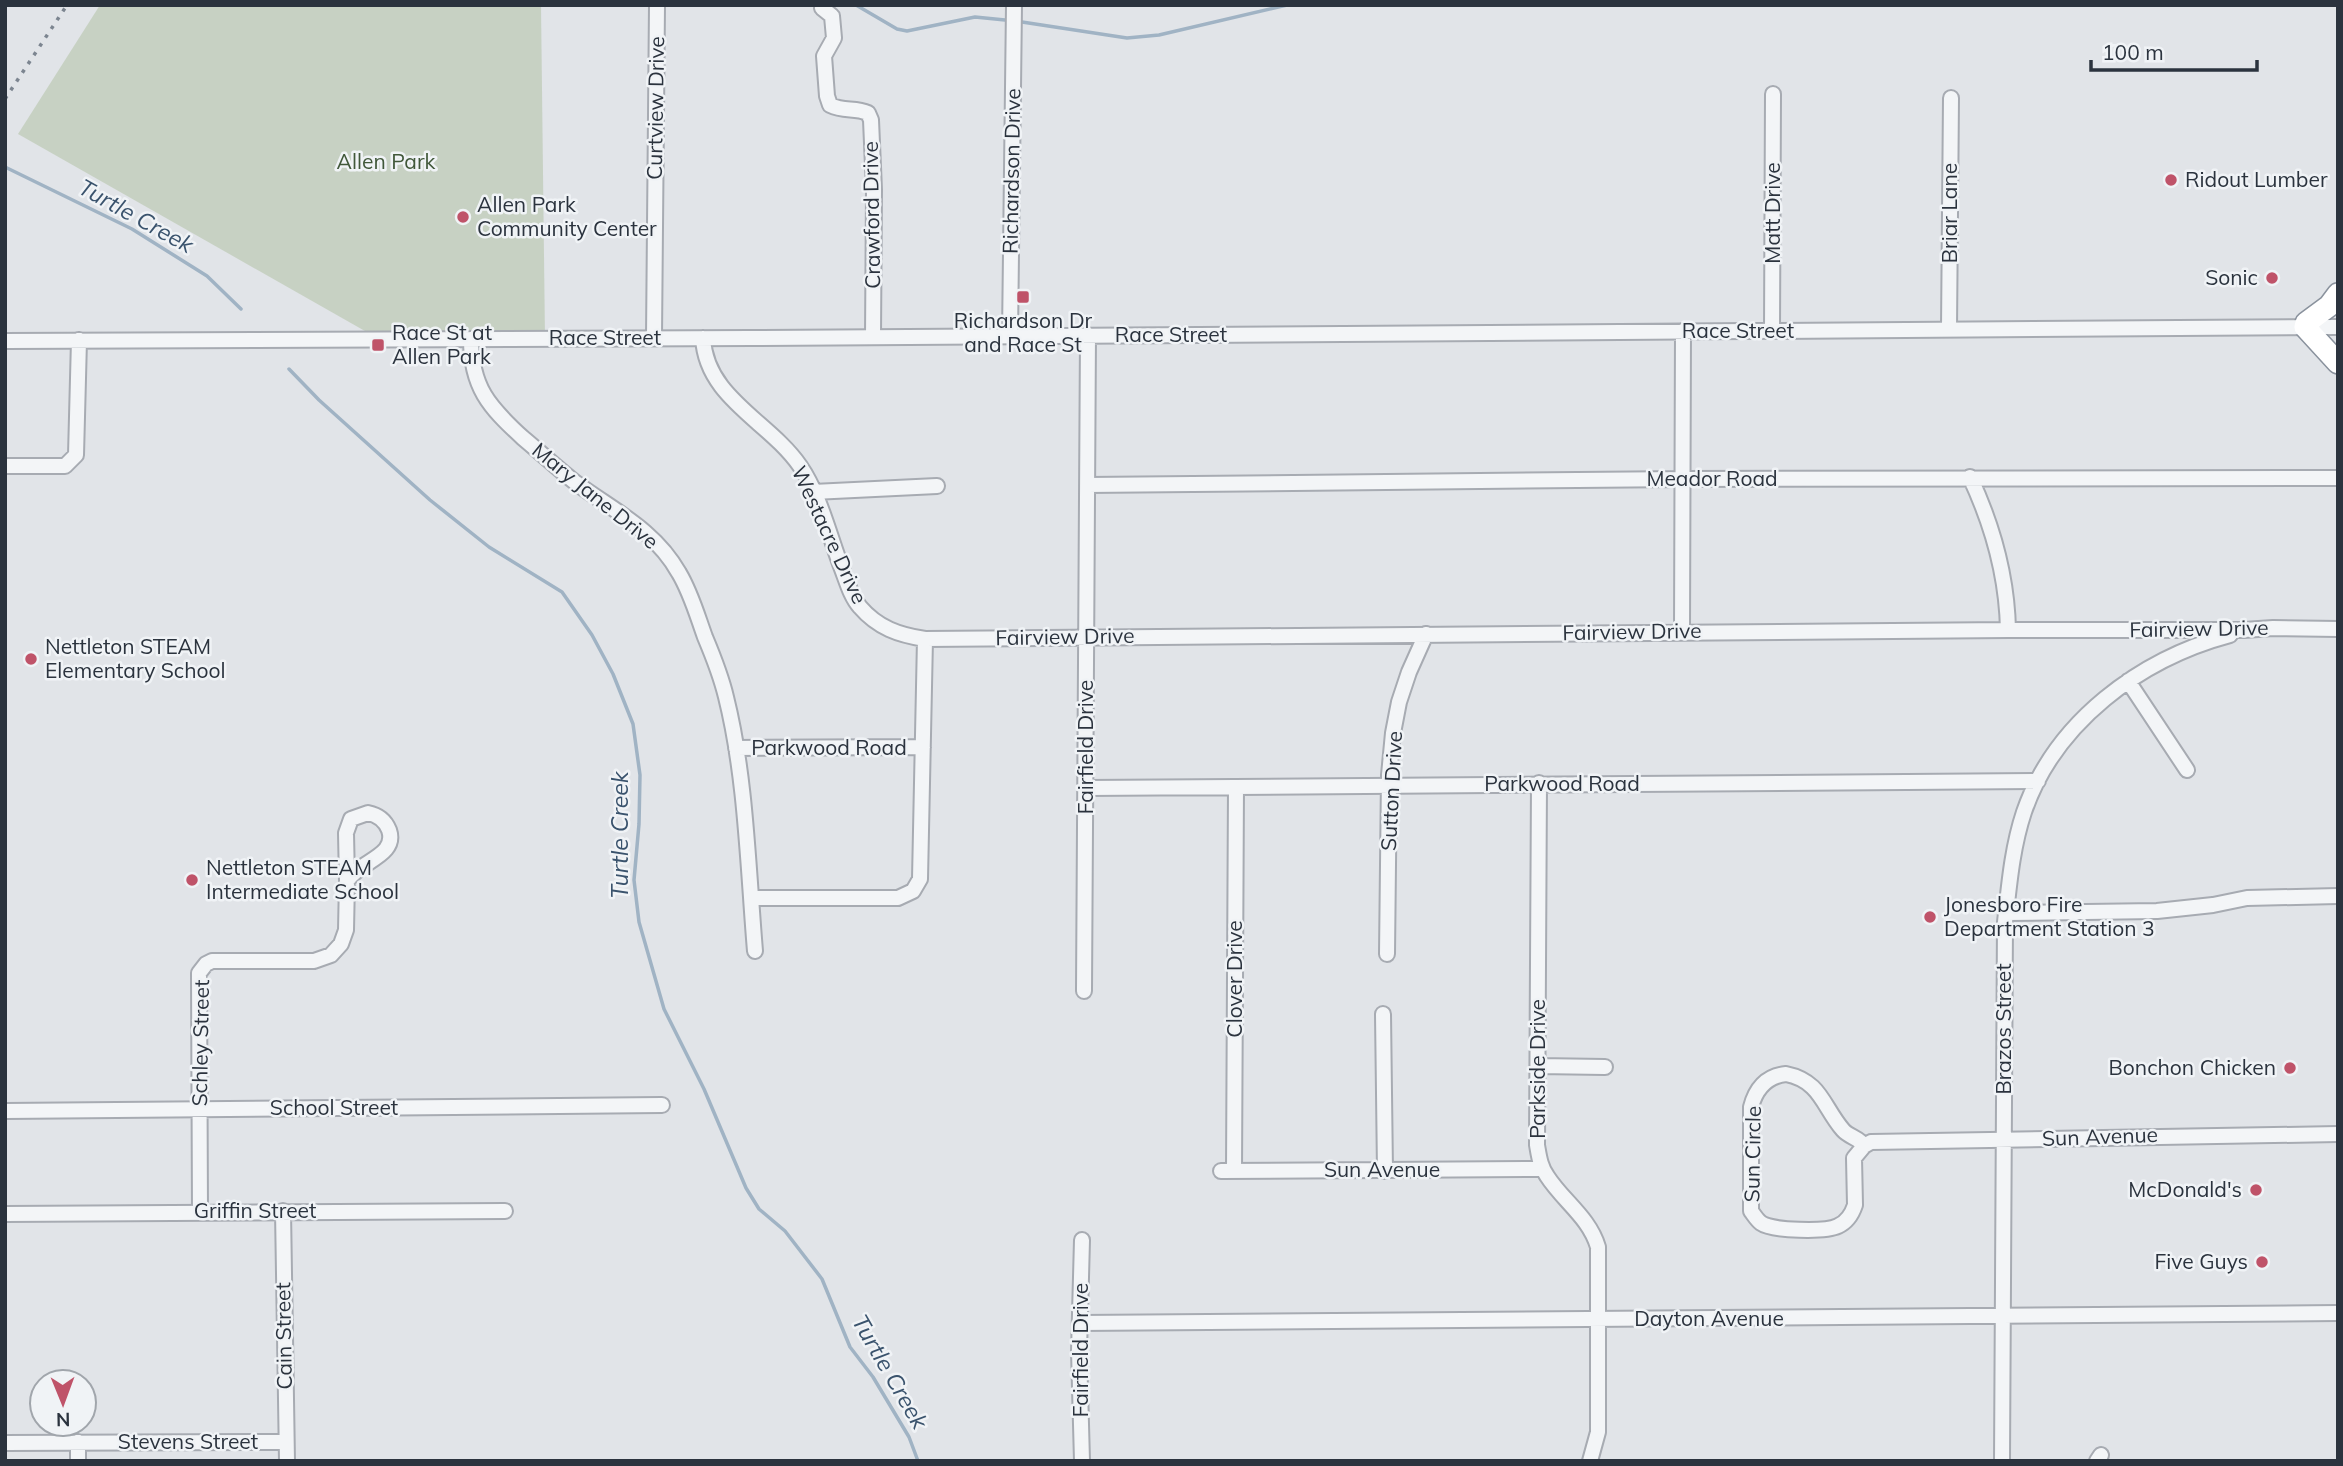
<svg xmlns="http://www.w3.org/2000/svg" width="2343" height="1466" font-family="Mulish,sans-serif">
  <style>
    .green { fill: #c7d1c3 }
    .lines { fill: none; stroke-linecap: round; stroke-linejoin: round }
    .stream { stroke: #a0b3c4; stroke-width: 3.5 }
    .minor-casing { stroke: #a7abb2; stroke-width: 18 }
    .highway-casing { stroke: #8a929d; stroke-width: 24 }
    .minor { stroke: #f3f5f7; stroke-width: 14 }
    .highway { stroke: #fff; stroke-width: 21 }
    .rail { stroke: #7c8590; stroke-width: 3.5; stroke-dasharray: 3.5 7; stroke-linecap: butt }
    .poi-dot { fill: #bf5369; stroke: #f0f3f6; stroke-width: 2.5 }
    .labels { text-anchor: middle; stroke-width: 5; stroke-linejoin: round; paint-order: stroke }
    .street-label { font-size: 21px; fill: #2b333e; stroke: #f0f3f6 }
    .park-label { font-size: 21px; fill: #41583a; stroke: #f0f3f6 }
    .poi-label { font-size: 21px; fill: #2b333e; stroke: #f0f3f6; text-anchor: start }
    .water-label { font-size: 23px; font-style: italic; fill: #3a536d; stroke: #f0f3f6 }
  </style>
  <rect width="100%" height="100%" fill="#e1e4e8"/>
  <path class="green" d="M100,5H541L545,338L379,339L18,134Z"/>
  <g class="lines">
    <path class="stream" d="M856,5L897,29L907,31L975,17L1005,20
      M1022,22L1127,38L1159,35L1287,5
      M5,167L132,229L207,276L241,309
      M289,369L319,400L430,500L489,547L562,592L592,635L613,674L633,724L640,775L639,824L634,880L639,922L664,1009L704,1089L746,1188L759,1209L785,1231L822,1279L850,1347L873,1377L909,1437L918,1461"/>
    <defs>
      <path id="minor" d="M822,8L832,16L834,38L824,56L827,96L830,105C844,112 855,107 868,113L871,120L874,190L873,337
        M1949,329L1951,98
        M1772,331L1773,94
        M1010,336L1014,5
        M654,337L657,5
        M703,338C706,398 769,421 800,466C820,495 829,535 842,569C847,582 851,597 860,607C878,628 899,635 925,639L2008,630H2244L2273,628L2338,629
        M471,339C471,387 489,407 523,438C541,453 558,469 576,483C614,511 655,530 679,573C691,593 697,615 705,637C713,656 721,676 726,697C746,777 748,868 755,951
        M5,341L751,338L2338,327
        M5,466H65L76,455L79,340
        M1970,477C1993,526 2007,576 2008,630
        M1087,485L1684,479L2338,478
        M813,492L937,486
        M1682,632L1683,331
        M2128,681L2187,770
        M736,748L923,747
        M1539,783L1537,1145C1539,1156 1540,1166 1547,1176C1563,1201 1589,1217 1598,1247V1432L1590,1461
        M1086,788L2038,781
        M368,813C378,815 385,820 389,830C398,856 359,861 347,881L346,833L351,819Z
        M751,898H898L913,891L920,879L925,639
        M2006,913L2157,911L2213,905L2247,898L2338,896
        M1387,954L1389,775L1393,733L1399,702L1409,672L1426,634
        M1084,991L1088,335
        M1383,1014L1385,1171
        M1538,1066L1605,1067
        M1786,1074C1821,1081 1823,1107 1843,1130C1849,1137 1860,1138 1864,1146L1854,1158L1855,1205C1852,1214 1847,1222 1838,1226C1826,1232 1772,1231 1761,1223C1757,1220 1754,1215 1751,1211V1107C1756,1088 1767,1076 1786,1074Z
        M5,1111L662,1105
        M1864,1146L1871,1142L2338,1134
        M1221,1171L1543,1169
        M1234,1171L1236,787
        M283,1211L287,1461
        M200,1212L199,973L206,964L212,961H314L331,955L341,944L346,930L347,881
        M5,1214L505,1211
        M1080,1323L2338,1313
        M5,1443L286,1442
        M78,1461V1442
        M1082,1461L1079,1351L1082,1240
        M2002,1461L2005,922C2009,886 2012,848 2024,812C2055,722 2140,659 2230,635
        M2097,1461L2101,1455"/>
      <path id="highway" d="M2338,294L2329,306L2306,323L2305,327L2338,363"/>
    </defs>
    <use href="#minor" class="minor-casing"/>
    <use href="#highway" class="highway-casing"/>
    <use href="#minor" class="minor"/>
    <use href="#highway" class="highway"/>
    <path class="rail" d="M5,99L67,5"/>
  </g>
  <g class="poi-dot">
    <circle cx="2171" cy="180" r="7"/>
    <circle cx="463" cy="217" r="7"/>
    <circle cx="2272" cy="278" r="7"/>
    <rect x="1016" y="290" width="14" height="14" rx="3.5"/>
    <rect x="371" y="338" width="14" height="14" rx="3.5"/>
    <circle cx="31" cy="659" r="7"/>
    <circle cx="192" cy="880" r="7"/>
    <circle cx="1930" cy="917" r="7"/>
    <circle cx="2290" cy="1068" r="7"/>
    <circle cx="2256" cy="1190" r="7"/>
    <circle cx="2262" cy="1262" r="7"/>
  </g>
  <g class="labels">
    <g class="street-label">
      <text transform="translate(656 108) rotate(-89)" y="7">Curtview Drive</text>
      <text transform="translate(1012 171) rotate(-89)" y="7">Richardson Drive</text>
      <text transform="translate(1773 213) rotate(-90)" y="7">Matt Drive</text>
      <text transform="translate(1950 213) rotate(-90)" y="7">Briar Lane</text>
      <text transform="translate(872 215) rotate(-91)" y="7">Crawford Drive</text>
      <text x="1738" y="338">Race Street</text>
      <text x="1171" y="342">Race Street</text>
      <text x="605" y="345">Race Street</text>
      <text x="1712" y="486">Meador Road</text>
      <text transform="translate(595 496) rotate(39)" y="7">Mary Jane Drive</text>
      <text transform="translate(829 535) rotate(65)" y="7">Westacre Drive</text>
      <text transform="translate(2199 629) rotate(-1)" y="7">Fairview Drive</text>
      <text transform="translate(1632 632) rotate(-1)" y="7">Fairview Drive</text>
      <text transform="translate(1065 637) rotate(-1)" y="7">Fairview Drive</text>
      <text transform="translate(1086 747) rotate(-90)" y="7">Fairfield Drive</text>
      <text x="829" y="755">Parkwood Road</text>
      <text x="1562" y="791">Parkwood Road</text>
      <text transform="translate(1392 791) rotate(-87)" y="7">Sutton Drive</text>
      <text transform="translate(1235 979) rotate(-90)" y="7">Clover Drive</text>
      <text transform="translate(2004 1029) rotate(-90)" y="7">Brazos Street</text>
      <text transform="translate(201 1043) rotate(-89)" y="7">Schley Street</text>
      <text transform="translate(1538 1069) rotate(-90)" y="7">Parkside Drive</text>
      <text x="334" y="1115">School Street</text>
      <text transform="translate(2100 1137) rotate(-2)" y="7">Sun Avenue</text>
      <text transform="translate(1753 1154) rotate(-89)" y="7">Sun Circle</text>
      <text x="1382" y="1177">Sun Avenue</text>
      <text x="255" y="1218">Griffin Street</text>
      <text x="1709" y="1326">Dayton Avenue</text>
      <text transform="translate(284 1336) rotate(-91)" y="7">Cain Street</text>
      <text transform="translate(1081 1350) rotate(-90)" y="7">Fairfield Drive</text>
      <text x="188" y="1449">Stevens Street</text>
    </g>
    <g class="park-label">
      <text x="386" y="169">Allen Park</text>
    </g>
    <g class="poi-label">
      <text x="2185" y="187">Ridout Lumber</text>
      <text x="477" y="212">Allen Park<tspan x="477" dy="24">Community Center</tspan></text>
      <text x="2258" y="285" text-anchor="end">Sonic</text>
      <text x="1023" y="328" text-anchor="middle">Richardson Dr<tspan x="1023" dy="24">and Race St</tspan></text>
      <text x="392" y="340">Race St at<tspan x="392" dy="24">Allen Park</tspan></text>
      <text x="45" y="654">Nettleton STEAM<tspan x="45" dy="24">Elementary School</tspan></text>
      <text x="206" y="875">Nettleton STEAM<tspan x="206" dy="24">Intermediate School</tspan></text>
      <text x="1944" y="912">Jonesboro Fire<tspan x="1944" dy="24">Department Station 3</tspan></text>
      <text x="2276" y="1075" text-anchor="end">Bonchon Chicken</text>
      <text x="2242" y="1197" text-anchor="end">McDonald's</text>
      <text x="2248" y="1269" text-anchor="end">Five Guys</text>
    </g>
    <g class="water-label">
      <text transform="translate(136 216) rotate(29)" y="8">Turtle Creek</text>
      <text transform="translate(620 835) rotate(-90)" y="8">Turtle Creek</text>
      <text transform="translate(890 1372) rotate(60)" y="8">Turtle Creek</text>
    </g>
  </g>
  <rect width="2343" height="1466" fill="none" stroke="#2b333e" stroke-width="14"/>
  <g transform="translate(63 1403) rotate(179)"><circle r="33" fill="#f0f3f6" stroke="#a1a6ac" stroke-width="2"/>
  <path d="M0-5L12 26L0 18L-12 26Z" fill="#bf5369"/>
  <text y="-10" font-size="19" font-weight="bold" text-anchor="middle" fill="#2b333e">N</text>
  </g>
  <path d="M2091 60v10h166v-10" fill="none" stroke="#2b333e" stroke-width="3.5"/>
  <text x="2102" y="60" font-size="21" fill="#2b333e" stroke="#f0f3f6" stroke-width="5" paint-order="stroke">100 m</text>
</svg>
